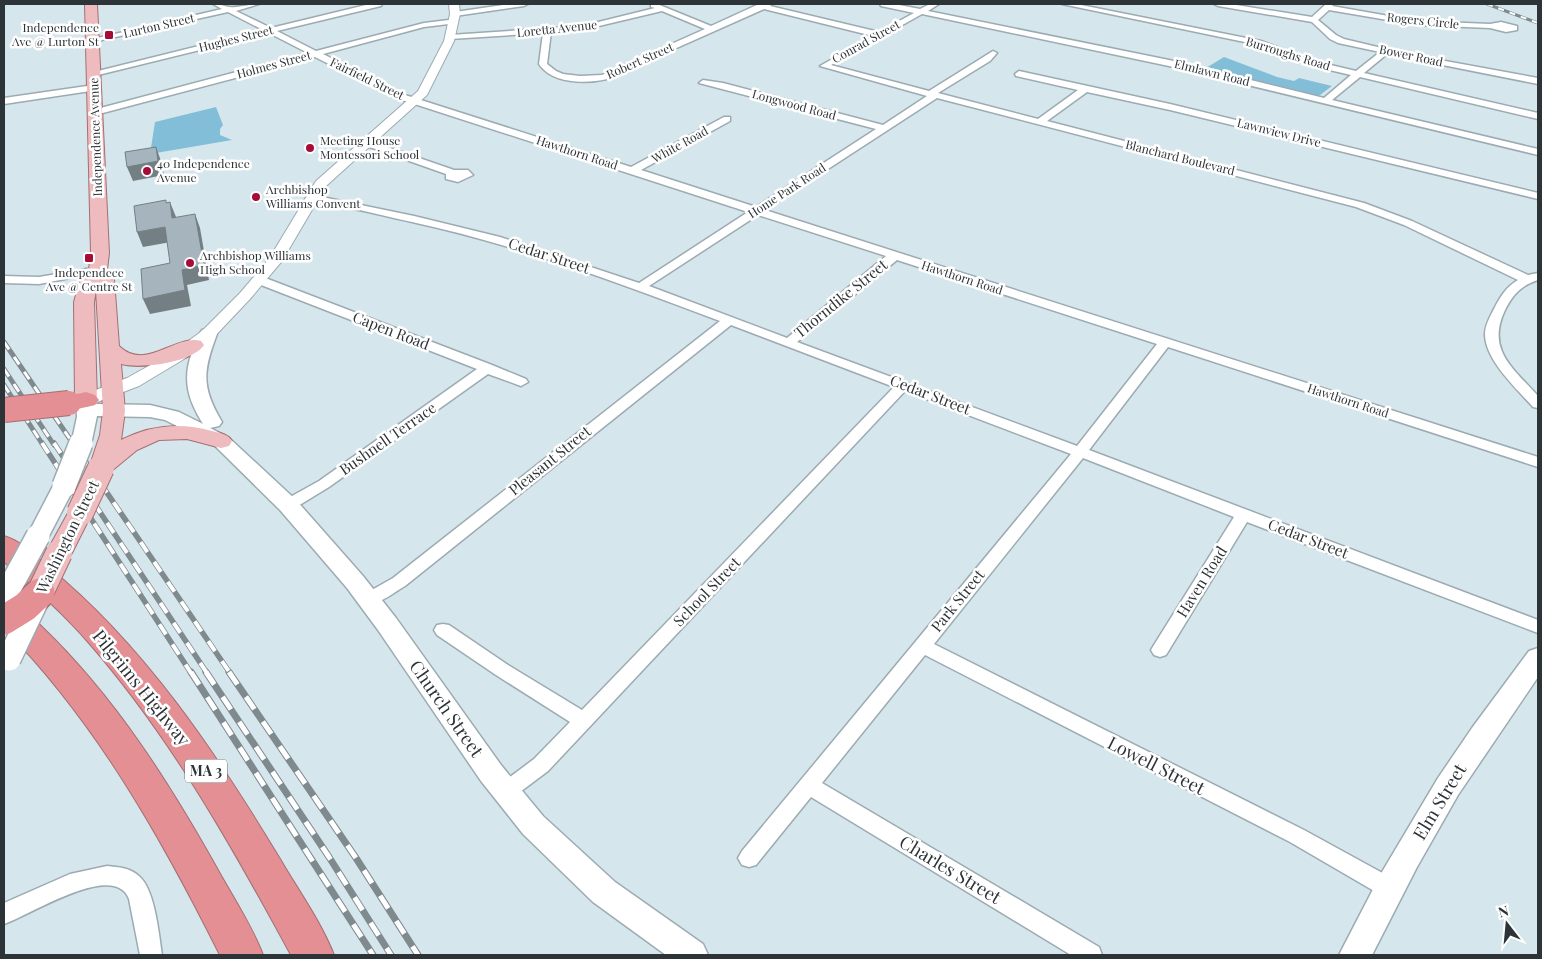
<svg xmlns="http://www.w3.org/2000/svg" width="1542" height="959" font-family="'Playfair Display',serif">
  <style>
    .green { fill: #83bed9 }
    .lines { fill: none; stroke-linecap: round; stroke-linejoin: round }
    .minor-casing { stroke: #9cabb2; stroke-width: 3 }
    .tertiary-casing { stroke: #9cabb2; stroke-width: 2 }
    .secondary-casing { stroke: #9cabb2; stroke-width: 3 }
    .primary-casing { stroke: #a36f73; stroke-width: 2 }
    .motorway-casing { stroke: #a36f73; stroke-width: 2 }
    .minor { fill: #fff; fill-rule: evenodd }
    .tertiary { fill: #fff; fill-rule: evenodd }
    .secondary { fill: #fff; fill-rule: evenodd }
    .primary { fill: #eebcbf; fill-rule: evenodd }
    .motorway { fill: #e38f94; fill-rule: evenodd }
    .rail-far3-casing { stroke: #7f8a8f; stroke-width: 3 }
    .rail-far2-casing { stroke: #7f8a8f; stroke-width: 5 }
    .rail-far1-casing { stroke: #7f8a8f; stroke-width: 5.5 }
    .rail-casing { stroke: #7f8a8f; stroke-width: 7 }
    .rail-far3 { stroke: #fff; stroke-width: 2; stroke-dasharray: 6; stroke-linecap: butt }
    .rail-far2 { stroke: #fff; stroke-width: 3; stroke-dasharray: 9; stroke-linecap: butt }
    .rail-far1 { stroke: #fff; stroke-width: 4; stroke-dasharray: 12; stroke-linecap: butt }
    .rail { stroke: #fff; stroke-width: 5; stroke-dasharray: 15; stroke-linecap: butt }
    .secondary-bridge-far1-casing { stroke: #9cabb2; stroke-width: 20; stroke-linecap: butt }
    .secondary-bridge-casing { stroke: #9cabb2; stroke-width: 26; stroke-linecap: butt }
    .primary-bridge-casing { stroke: #a36f73; stroke-width: 28; stroke-linecap: butt }
    .motorway-bridge-far1-casing { stroke: #a36f73; stroke-width: 26; stroke-linecap: butt }
    .motorway-bridge-casing { stroke: #a36f73; stroke-width: 32; stroke-linecap: butt }
    .secondary-bridge-far1 { stroke: #fff; stroke-width: 18 }
    .secondary-bridge { stroke: #fff; stroke-width: 23 }
    .primary-bridge { stroke: #eebcbf; stroke-width: 26 }
    .motorway-bridge-far1 { stroke: #e38f94; stroke-width: 24 }
    .motorway-bridge { stroke: #e38f94; stroke-width: 29 }
    .shaded-wall { fill: #747f84 }
    .building { fill: #a6b5bd; stroke: #747f84 }
    .poi-dot { fill: #a60c35; stroke: #fff; stroke-width: 2 }
    .labels { text-anchor: middle; stroke-width: 5; stroke-linejoin: round; paint-order: stroke }
    .far-street-label { font-size: 12px; fill: #2d3437; stroke: #fff }
    .far-poi-label { font-size: 12px; fill: #2d3437; stroke: #fff; text-anchor: start }
    .shield { fill: #fff; stroke: #6c7173; stroke-width: 1 }
    .shield-label { font-size: 14px; font-weight: bold; fill: #2d3437 }
    .street-label { font-size: 15px; fill: #2d3437; stroke: #fff }
    .near-street-label { font-size: 18px; fill: #2d3437; stroke: #fff }
  </style>
  <rect width="100%" height="100%" fill="#d6e6ed"/>
  <path class="green" d="M1224,57L1277,77L1294,81L1299,78L1332,86L1320,95H1314L1206,68Z
    M216,107L223,125L220,129V135L232,140L150,154L155,122Z"/>
  <g class="lines">
    <defs>
      <path id="minor" d="M213,4C220,4 223,6 229,7C235,8 251,4 259,4L236,11L271,28L370,4H382L381,6L277,31L316,51L424,23L457,19V23L424,27L323,54L402,94L631,167L724,117H730V121L641,170L756,207L876,129L699,83L703,80L723,83L883,125L927,96L820,66L873,36L764,9L607,79C586,84 552,84 539,64L543,33L450,39L446,37L450,35L582,26L655,8L651,7V4H657L711,26L759,4H772L770,6L879,32L914,13L881,6L880,4H894L920,9L930,4H939L928,11L1169,60L1324,98L1351,75L1308,65L1259,45L1062,4H1076L1261,41L1314,61L1356,71L1380,52L1338,43L1330,39L1312,22L1218,6L1214,4H1230L1312,17L1326,4H1334L1332,6L1417,21L1490,24L1501,22L1517,26V30L1506,32L1490,28L1417,25L1329,10L1318,20L1336,35L1344,39L1407,54L1538,78V84L1387,54L1364,73L1538,113V119L1360,77L1332,100L1538,149V155L1169,66L922,14L831,65L929,91L993,51L997,53L990,61L938,93L1038,119L1078,90L1016,76L1015,74L1019,71L1170,104L1538,193V199L1170,110L1087,92L1047,121L1364,203L1412,221L1528,275L1538,273V280C1522,285 1513,294 1505,310C1486,350 1513,368 1538,396V408L1533,407C1517,389 1485,360 1485,334C1485,325 1490,317 1494,309C1500,297 1506,287 1518,280L1404,225L1356,207L937,98L765,210L1538,457V467L1168,347L1089,450L1538,620V633L1247,522L1166,655L1160,657L1154,655L1151,650L1154,645L1234,517L1083,458L934,644L1304,830L1397,881L1400,888L1397,895L1389,898L1381,895L1290,842L925,655L822,783L1099,947L1102,955H1071L811,797L756,865L749,867L742,865L738,858L742,851L1071,454L905,391L548,771L512,798L505,801L498,798L495,792L498,786L534,759L570,722L496,675L437,635L434,630L437,625L443,624L449,625L508,665L582,710L894,387L731,325L405,586C393,593 377,607 363,603L361,599L363,595L393,578L720,321C619,283 518,245 412,222C384,216 355,208 326,204C319,203 310,205 305,200L306,198H327L414,216L500,237L639,283L748,212L396,98L315,57L99,114H93V110L308,53L269,33L94,76L90,73L263,30L228,12L93,42L89,40L222,9ZM662,11L705,29L602,75L580,76L563,74L556,71L547,64L551,32L582,30ZM758,215L886,256L787,338L649,286ZM897,260L1157,344L1077,446L797,342Z
        M510,4H528L524,6L455,16L451,14L455,12Z
        M94,85L97,86V90L4,104V98Z
        M367,140L454,170H468L473,175L458,182L446,179V174L364,145V141Z
        M98,267L102,268L104,270L102,272L39,284L4,283V276L39,277Z
        M260,276L492,365L526,379L528,382L521,386L488,374L329,487L293,509H283L280,505L283,501L319,481L477,369L256,283L254,280Z
        M107,866C119,867 131,868 140,877C155,891 159,935 162,955H140L129,899C114,860 29,916 4,924V903L70,874Z"/>
      <path id="tertiary" d="M449,4H459L460,14L454,41L427,95L326,186L282,261L250,299L214,337L184,359L139,386L92,404L86,405L80,404L77,400L80,396L127,378L172,353L202,331L240,293L269,259L316,181L418,91L444,41L450,14Z"/>
      <path id="secondary" d="M208,329L214,330L217,334C203,371 201,387 222,422L219,426L210,428L228,437L296,500L363,576L396,618L501,765L543,816L615,882L703,944L708,955H666L593,902L523,834L481,781L378,630L347,588L280,510L214,445L165,420L150,417L97,416L92,440L89,444L82,446L75,444L72,440L77,417L76,400L79,396L86,394L97,396L100,400L96,404L150,405L179,412L203,424C188,400 182,380 192,352C195,345 197,337 202,330Z
        M64,479L72,481L75,486L49,536L46,541L38,544L30,541L27,536L53,486L56,481Z
        M1538,648V677L1458,795L1417,867L1372,955H1339L1382,872L1438,778L1472,728L1529,651Z"/>
      <path id="primary" d="M85,4H97L109,253L107,270L114,279L119,346C146,372 175,334 201,341L204,345C192,363 141,369 121,364L125,411L121,440C151,425 180,422 212,431C220,433 228,434 232,441L229,446L221,448L187,439L159,440L137,450L109,473L101,475L93,473L89,468L100,435L103,411L96,290L94,302L97,400L94,405L86,407L78,405L75,400L74,302L80,280L89,269L91,253Z
        M80,505L89,507L92,513L72,553L68,559L59,562L50,559L46,553L68,513L71,507Z"/>
      <path id="motorway" d="M86,392L95,395L99,400L95,405L69,411L60,408L56,403L60,398Z
        M4,536C21,541 34,555 47,566C144,645 216,753 280,859C298,890 321,922 334,955H291C232,846 171,737 89,643C63,613 34,587 4,562Z
        M4,599C20,600 31,616 42,627C115,697 170,784 219,872C234,899 252,926 263,955H220C161,837 97,723 4,628Z"/>
    </defs>
    <use href="#minor" class="minor-casing"/>
    <use href="#tertiary" class="tertiary-casing"/>
    <use href="#secondary" class="secondary-casing"/>
    <use href="#primary" class="primary-casing"/>
    <use href="#motorway" class="motorway-casing"/>
    <use href="#minor" class="minor"/>
    <use href="#tertiary" class="tertiary"/>
    <use href="#secondary" class="secondary"/>
    <use href="#primary" class="primary"/>
    <use href="#motorway" class="motorway"/>
    <defs>
      <path id="rail-far3" d="M1487,4L1538,23"/>
      <path id="rail-far2" d="M4,342L74,445
        M4,369L54,445
        M4,385L43,445"/>
      <path id="rail-far1" d="M42,443L191,673
        M54,443L207,673
        M73,443L230,673"/>
      <path id="rail" d="M191,672L373,955
        M206,672L329,857L391,955
        M229,672L356,858L418,955"/>
    </defs>
    <use href="#rail-far3" class="rail-far3-casing"/>
    <use href="#rail-far2" class="rail-far2-casing"/>
    <use href="#rail-far1" class="rail-far1-casing"/>
    <use href="#rail" class="rail-casing"/>
    <use href="#rail-far3" class="rail-far3"/>
    <use href="#rail-far2" class="rail-far2"/>
    <use href="#rail-far1" class="rail-far1"/>
    <use href="#rail" class="rail"/>
    <defs>
      <path id="secondary-bridge-far1" d="M80,445L82,440"/>
      <path id="secondary-bridge" d="M64,486L81,443
        M4,598L38,536
        M9,659L39,596"/>
      <path id="primary-bridge" d="M80,513L101,468
        M40,593L59,553"/>
      <path id="motorway-bridge-far1" d="M4,410L69,403"/>
      <path id="motorway-bridge" d="M4,620L25,607L40,593"/>
    </defs>
    <use href="#secondary-bridge-far1" class="secondary-bridge-far1-casing"/>
    <use href="#secondary-bridge" class="secondary-bridge-casing"/>
    <use href="#primary-bridge" class="primary-bridge-casing"/>
    <use href="#motorway-bridge-far1" class="motorway-bridge-far1-casing"/>
    <use href="#motorway-bridge" class="motorway-bridge-casing"/>
    <use href="#secondary-bridge-far1" class="secondary-bridge-far1"/>
    <use href="#secondary-bridge" class="secondary-bridge"/>
    <use href="#primary-bridge" class="primary-bridge"/>
    <use href="#motorway-bridge-far1" class="motorway-bridge-far1"/>
    <use href="#motorway-bridge" class="motorway-bridge"/>
  </g>
  <path class="shaded-wall" d="M156,147L161,161L164,175L133,181L127,167Z
    M170,202L176,217L178,233L172,218Z
    M195,214L200,228L209,280L187,285L191,306L150,314L143,299L182,270Z
    M165,227L171,242L143,247L137,232Z"/>
  <path class="building" d="M156,147L158,161L127,167L125,152Z
    M166,200V203L170,202L172,218L195,214L204,265L182,270L185,290L143,299L141,269L170,263L165,227L137,232L134,206Z"/>
  <g class="poi-dot">
    <rect x="104" y="30" width="10" height="10" rx="2.5"/>
    <circle cx="310" cy="148" r="5"/>
    <circle cx="147" cy="171" r="5"/>
    <circle cx="256" cy="197" r="5"/>
    <rect x="84" y="253" width="10" height="10" rx="2.5"/>
    <circle cx="190" cy="263" r="5"/>
  </g>
  <g class="labels">
    <g class="far-street-label">
      <text transform="translate(1423 21) rotate(6)" y="4">Rogers Circle</text>
      <text transform="translate(159 26) rotate(-13)" y="4">Lurton Street</text>
      <text transform="translate(557 29) rotate(-6)" y="4">Loretta Avenue</text>
      <text transform="translate(236 39) rotate(-14)" y="4">Hughes Street</text>
      <text transform="translate(866 42) rotate(-29)" y="4">Conrad Street</text>
      <text transform="translate(1288 54) rotate(17)" y="4">Burroughs Road</text>
      <text transform="translate(1411 56) rotate(12)" y="4">Bower Road</text>
      <text transform="translate(640 61) rotate(-24)" y="4">Robert Street</text>
      <text transform="translate(274 65) rotate(-15)" y="4">Holmes Street</text>
      <text transform="translate(1212 73) rotate(14)" y="4">Elmlawn Road</text>
      <text transform="translate(367 79) rotate(26)" y="4">Fairfield Street</text>
      <text transform="translate(794 105) rotate(15)" y="4">Longwood Road</text>
      <text transform="translate(1279 133) rotate(14)" y="4">Lawnview Drive</text>
      <text transform="translate(96 137) rotate(-92)" y="4">Independence Avenue</text>
      <text transform="translate(680 145) rotate(-29)" y="4">White Road</text>
      <text transform="translate(577 153) rotate(18)" y="4">Hawthorn Road</text>
      <text transform="translate(1180 158) rotate(14)" y="4">Blanchard Boulevard</text>
      <text transform="translate(787 191) rotate(-33)" y="4">Home Park Road</text>
      <text transform="translate(962 278) rotate(18)" y="4">Hawthorn Road</text>
      <text transform="translate(1348 401) rotate(18)" y="4">Hawthorn Road</text>
    </g>
    <g class="far-poi-label">
      <text x="99" y="32" text-anchor="end">Independence<tspan x="99" dy="14">Ave @ Lurton St</tspan></text>
      <text x="320" y="145">Meeting House<tspan x="320" dy="14">Montessori School</tspan></text>
      <text x="157" y="168">40 Independence<tspan x="157" dy="14">Avenue</tspan></text>
      <text x="266" y="194">Archbishop<tspan x="266" dy="14">Williams Convent</tspan></text>
      <text x="200" y="260">Archbishop Williams<tspan x="200" dy="14">High School</tspan></text>
      <text x="89" y="277" text-anchor="middle">Independece<tspan x="89" dy="14">Ave @ Centre St</tspan></text>
    </g>
    <rect class="shield" x="185" y="759.5" width="42" height="23" rx="4"/>
    <g class="shield-label">
      <text x="206" y="776">MA 3</text>
    </g>
    <g class="street-label">
      <text transform="translate(549 256) rotate(18)" y="5">Cedar Street</text>
      <text transform="translate(841 299) rotate(-39)" y="5">Thorndike Street</text>
      <text transform="translate(391 331) rotate(21)" y="5">Capen Road</text>
      <text transform="translate(930 395) rotate(21)" y="5">Cedar Street</text>
      <text transform="translate(388 439) rotate(-35)" y="5">Bushnell Terrace</text>
      <text transform="translate(550 461) rotate(-39)" y="5">Pleasant Street</text>
      <text transform="translate(68 537) rotate(-64)" y="5">Washington Street</text>
      <text transform="translate(1308 539) rotate(21)" y="5">Cedar Street</text>
      <text transform="translate(1202 582) rotate(-58)" y="5">Haven Road</text>
      <text transform="translate(707 592) rotate(-46)" y="5">School Street</text>
      <text transform="translate(958 601) rotate(-51)" y="5">Park Street</text>
    </g>
    <g class="near-street-label">
      <text transform="translate(141 688) rotate(51)" y="6">Pilgrims Highway</text>
      <text transform="translate(446 709) rotate(55)" y="6">Church Street</text>
      <text transform="translate(1156 766) rotate(27)" y="6">Lowell Street</text>
      <text transform="translate(1440 802) rotate(-59)" y="6">Elm Street</text>
      <text transform="translate(950 870) rotate(31)" y="6">Charles Street</text>
    </g>
  </g>
  <rect width="1542" height="959" fill="none" stroke="#2d3437" stroke-width="10"/>
  <g transform="translate(1507 924) rotate(344)" stroke="#ffffff" stroke-width="4" paint-order="stroke">
  <path d="M0-4L9 19L0 12L-9 19Z" fill="#2d3437"/>
  <text y="-8" font-size="14" font-weight="bold" text-anchor="middle" fill="#2d3437">N</text>
  </g>
</svg>
